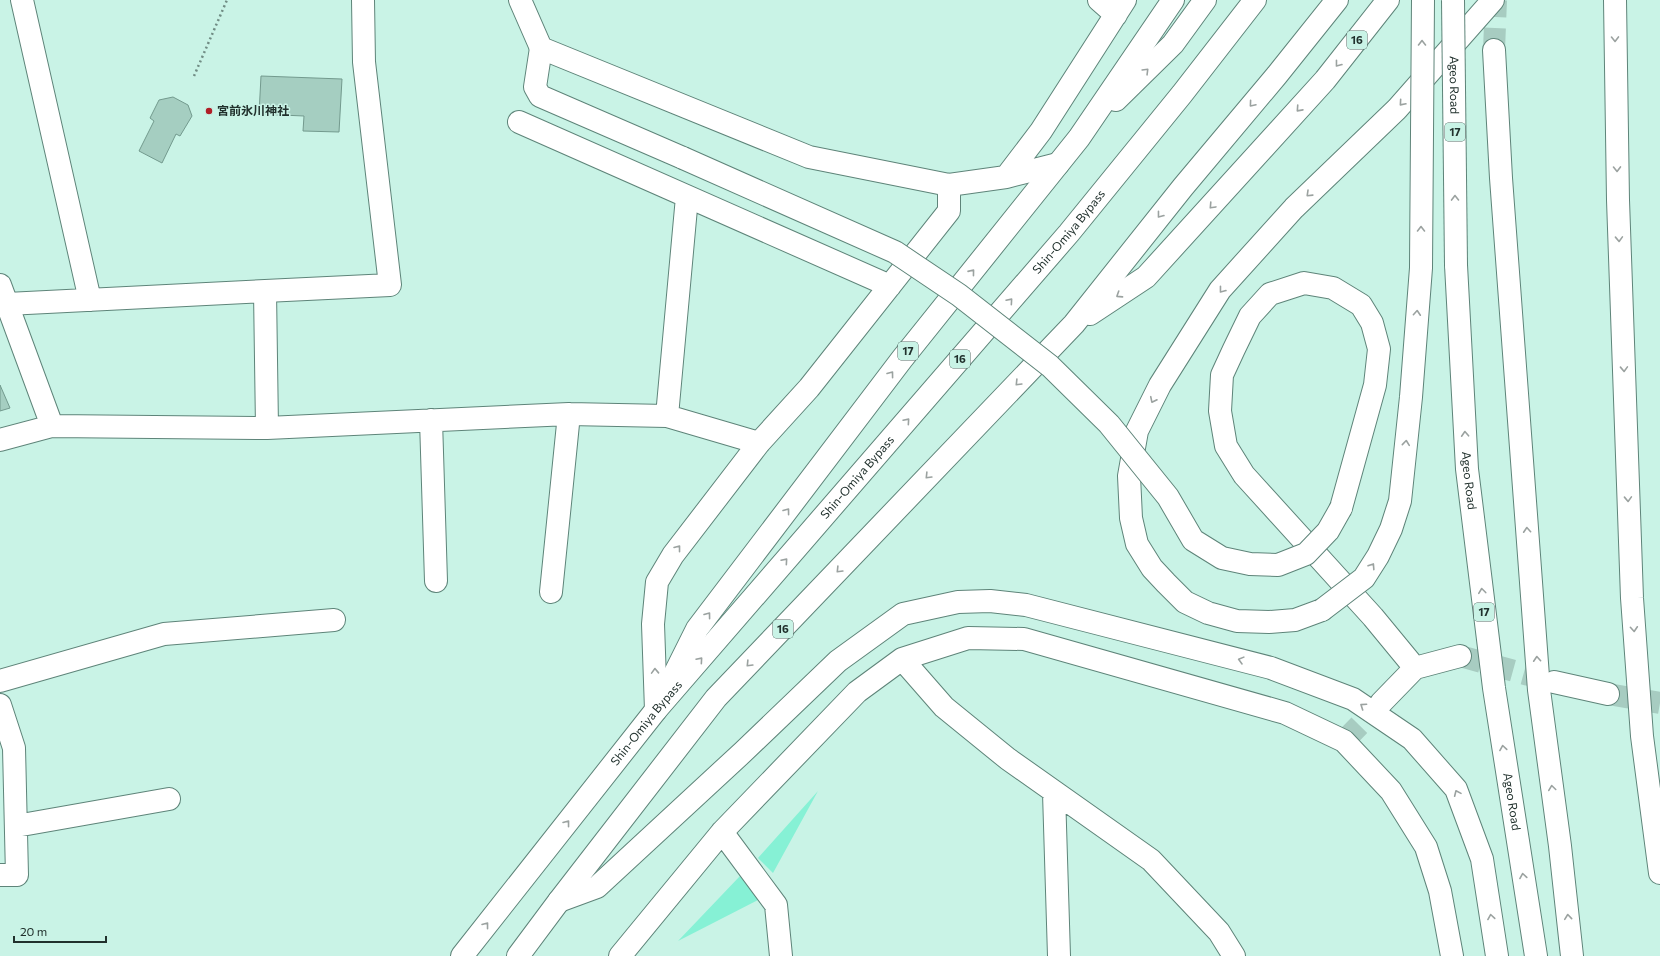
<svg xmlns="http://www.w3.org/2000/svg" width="1660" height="956" font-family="Commissioner,'Noto Sans JP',sans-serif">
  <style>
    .green { fill: #86f1d5 }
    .building { fill: #a5cec1; stroke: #739a8e }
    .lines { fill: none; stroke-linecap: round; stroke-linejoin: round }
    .tertiary-tunnel { stroke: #a7ccc1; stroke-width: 22; stroke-dasharray: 22 11; stroke-linecap: butt }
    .trunk-tunnel { stroke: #a7ccc1; stroke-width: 22; stroke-dasharray: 22 11; stroke-linecap: butt }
    .minor-casing { stroke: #5e8479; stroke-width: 24 }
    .tertiary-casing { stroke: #5e8479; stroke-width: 24 }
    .trunk-casing { stroke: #5e8479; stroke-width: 24 }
    .path { stroke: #708c84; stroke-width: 2.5; stroke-dasharray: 2 3; stroke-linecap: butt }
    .minor { stroke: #fff; stroke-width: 22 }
    .tertiary { stroke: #fff; stroke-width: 22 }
    .trunk { stroke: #fff; stroke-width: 22 }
    .tertiary-bridge-casing { stroke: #5e8479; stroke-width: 24; stroke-linecap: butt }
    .trunk-bridge-casing { stroke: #5e8479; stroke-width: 24; stroke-linecap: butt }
    .tertiary-bridge { stroke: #fff; stroke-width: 22 }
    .trunk-bridge { stroke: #fff; stroke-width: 22 }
    .oneway { stroke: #9ba2a0 }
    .poi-dot { fill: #b01e27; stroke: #c9f3e6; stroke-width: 1.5 }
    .labels { text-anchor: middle; stroke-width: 3; stroke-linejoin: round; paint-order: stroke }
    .shield { fill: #c9f3e6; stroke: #536b64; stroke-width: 1 }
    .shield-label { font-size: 11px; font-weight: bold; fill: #21312d }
    .street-label { font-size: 12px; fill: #21312d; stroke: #c9f3e6 }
    .poi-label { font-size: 12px; font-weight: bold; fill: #21312d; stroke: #c9f3e6; text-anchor: start }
  </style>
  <rect width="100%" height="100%" fill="#c9f3e6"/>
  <path class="green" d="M818,791L773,873L758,858Z
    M740,876L758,900L678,941Z"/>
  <path class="building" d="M261,76L342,79L339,132L303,131L304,116L259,114Z
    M173,97L188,105L192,116L180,136L176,134L162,163L139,151L154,121L150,118L159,100Z
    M0,385L10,408L0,411Z"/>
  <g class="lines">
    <path class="tertiary-tunnel" d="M1460,656L1554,682
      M1608,694L1660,703
      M1344,741L1381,703"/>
    <path class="trunk-tunnel" d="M1494,50L1496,0"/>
    <defs>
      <path id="minor" d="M22,0L90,300
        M520,0L541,48L809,157L949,185L1006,177L1041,131L1125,0
        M1099,0L1116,15
        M519,122L890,286
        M1006,177L1058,164
        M0,285L52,426
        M7,304L265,291
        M667,416L687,197
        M431,420L436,581
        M267,428L265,291L390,285L364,62L363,0
        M0,440L52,426L267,428L569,414L667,416L759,443
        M551,592L569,414
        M902,659L944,707L1008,759L1151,860L1219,932L1234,956
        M0,681L164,634L334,620
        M0,705L14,748L17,875H0
        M656,710L653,624L657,582L673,555L759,443L809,388L949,211V185
        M1054,793L1059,956
        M16,826L169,799
        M722,832L776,905L781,956
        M620,956L722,832L857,692L902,659L968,638L1024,639L1285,713L1344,741L1391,791L1426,847L1440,891L1452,956"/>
      <path id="tertiary" d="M541,48L535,87L540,96L683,158
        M1341,508L1375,385L1379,349L1372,323L1361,305L1333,288L1304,283L1270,294L1250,316L1234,349L1222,375L1220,411L1226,446L1244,475L1373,617L1415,668
        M1554,682L1608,694
        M1381,703L1415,668L1460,656"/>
      <g id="trunk">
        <path d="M1615,0L1618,200L1632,598L1642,736L1660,873"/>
        <path d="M1494,50L1501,178L1539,690L1560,846L1572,956"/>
        <path d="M1116,100L1173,44L1205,0"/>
        <path id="s1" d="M1456,265L1467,469L1494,688L1536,956"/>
        <path d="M1090,314L1146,277L1325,80L1388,0"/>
        <path d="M1322,610L1295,620L1269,622L1237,621L1208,613L1185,602L1166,583L1152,568L1137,544L1131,518L1129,476L1137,431L1160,385L1220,290L1294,208L1397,109L1493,0"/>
        <path d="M671,681L697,629L902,359L1079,138L1173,0"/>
        <path d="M559,901L597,887L743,752L838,661L903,614L958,602L990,601L1026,605L1271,668L1353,699L1412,739L1456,789L1482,859L1497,956"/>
        <path id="s2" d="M462,956L656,710L1069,233L1182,94L1255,0"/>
        <path d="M518,956L559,901L716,698L1074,324L1183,187L1277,75L1337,0"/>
      </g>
    </defs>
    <use href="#minor" class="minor-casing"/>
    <use href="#tertiary" class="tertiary-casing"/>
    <use href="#trunk" class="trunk-casing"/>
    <path class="path" d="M194,76L227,0"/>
    <use href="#minor" class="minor"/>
    <use href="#tertiary" class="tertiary"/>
    <use href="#trunk" class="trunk"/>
    <defs>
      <path id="tertiary-bridge" d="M683,158L895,252L959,295L1050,366L1109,424L1168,497L1193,540L1222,558L1250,564L1278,565L1306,554L1328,531L1341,508"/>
      <g id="trunk-bridge">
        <path id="s3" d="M1453,0L1456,265"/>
        <path d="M1322,610L1364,578L1378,556L1391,529L1400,501L1411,397L1421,268L1423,0"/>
      </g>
    </defs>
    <use href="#tertiary-bridge" class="tertiary-bridge-casing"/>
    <use href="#trunk-bridge" class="trunk-bridge-casing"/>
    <use href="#tertiary-bridge" class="tertiary-bridge"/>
    <use href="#trunk-bridge" class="trunk-bridge"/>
  </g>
  <defs><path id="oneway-chevron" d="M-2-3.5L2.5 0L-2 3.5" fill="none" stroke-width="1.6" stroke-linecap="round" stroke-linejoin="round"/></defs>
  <g class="oneway">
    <use href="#oneway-chevron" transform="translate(1615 39) rotate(89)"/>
    <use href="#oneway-chevron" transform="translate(1422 43) rotate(-90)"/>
    <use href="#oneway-chevron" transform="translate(1338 64) rotate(128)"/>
    <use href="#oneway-chevron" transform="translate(1146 71) rotate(-45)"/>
    <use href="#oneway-chevron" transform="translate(1402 103) rotate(131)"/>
    <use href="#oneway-chevron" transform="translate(1252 104) rotate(130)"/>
    <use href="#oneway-chevron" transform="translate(1299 109) rotate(132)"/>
    <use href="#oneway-chevron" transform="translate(1617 169) rotate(89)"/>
    <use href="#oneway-chevron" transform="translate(1309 194) rotate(136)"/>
    <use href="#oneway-chevron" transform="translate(1455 198) rotate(-91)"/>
    <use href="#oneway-chevron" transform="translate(1212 206) rotate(133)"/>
    <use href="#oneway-chevron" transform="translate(1160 215) rotate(128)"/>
    <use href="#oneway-chevron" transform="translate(1421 229) rotate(-90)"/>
    <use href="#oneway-chevron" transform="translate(1619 239) rotate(88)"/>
    <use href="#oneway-chevron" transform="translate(972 272) rotate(-51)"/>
    <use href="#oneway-chevron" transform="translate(1222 290) rotate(128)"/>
    <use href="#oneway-chevron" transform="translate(1119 295) rotate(147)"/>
    <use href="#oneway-chevron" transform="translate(1010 301) rotate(-49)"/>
    <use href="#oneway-chevron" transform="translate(1417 313) rotate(-86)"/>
    <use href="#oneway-chevron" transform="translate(1624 369) rotate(88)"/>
    <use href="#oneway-chevron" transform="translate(891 374) rotate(-53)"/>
    <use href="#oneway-chevron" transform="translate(1018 383) rotate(134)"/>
    <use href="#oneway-chevron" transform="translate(1153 400) rotate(116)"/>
    <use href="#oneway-chevron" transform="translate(907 421) rotate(-49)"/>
    <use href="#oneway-chevron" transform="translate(1465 434) rotate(-93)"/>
    <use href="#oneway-chevron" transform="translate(1406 443) rotate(-84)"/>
    <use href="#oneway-chevron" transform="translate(928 476) rotate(134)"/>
    <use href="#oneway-chevron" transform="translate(1628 499) rotate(88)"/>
    <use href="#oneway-chevron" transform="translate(787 511) rotate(-53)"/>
    <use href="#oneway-chevron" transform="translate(1527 530) rotate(-94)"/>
    <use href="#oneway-chevron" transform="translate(678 548) rotate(-52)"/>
    <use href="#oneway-chevron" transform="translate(785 561) rotate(-49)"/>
    <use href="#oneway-chevron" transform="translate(1372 566) rotate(-57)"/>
    <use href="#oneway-chevron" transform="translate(839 570) rotate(134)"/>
    <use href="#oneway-chevron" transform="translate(1482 591) rotate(-97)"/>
    <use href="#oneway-chevron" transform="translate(708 615) rotate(-53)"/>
    <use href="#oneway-chevron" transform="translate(1634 629) rotate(86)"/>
    <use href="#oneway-chevron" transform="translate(1537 659) rotate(-94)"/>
    <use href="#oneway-chevron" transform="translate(700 660) rotate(-49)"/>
    <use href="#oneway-chevron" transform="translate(1241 660) rotate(-165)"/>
    <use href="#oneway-chevron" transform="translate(749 664) rotate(134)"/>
    <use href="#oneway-chevron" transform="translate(655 671) rotate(-92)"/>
    <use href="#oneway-chevron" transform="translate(1363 706) rotate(-146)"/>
    <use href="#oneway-chevron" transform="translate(1503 748) rotate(-99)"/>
    <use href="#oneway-chevron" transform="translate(1552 788) rotate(-98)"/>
    <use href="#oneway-chevron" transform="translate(1457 793) rotate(-114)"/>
    <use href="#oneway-chevron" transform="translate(567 823) rotate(-52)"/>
    <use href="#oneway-chevron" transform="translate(1523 876) rotate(-99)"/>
    <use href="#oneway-chevron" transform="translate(1491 917) rotate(-99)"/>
    <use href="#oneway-chevron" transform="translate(1568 917) rotate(-96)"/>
    <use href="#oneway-chevron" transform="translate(486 925) rotate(-52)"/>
  </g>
  <circle class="poi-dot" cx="209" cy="111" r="4"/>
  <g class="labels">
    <g class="shield">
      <rect x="1347" y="31" width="20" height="18" rx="3"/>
      <rect x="1445" y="123" width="20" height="18" rx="3"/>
      <rect x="898" y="342" width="20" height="18" rx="3"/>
      <rect x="950" y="350" width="20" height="18" rx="3"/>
      <rect x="1474" y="603" width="20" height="18" rx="3"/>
      <rect x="773" y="620" width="20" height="18" rx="3"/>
    </g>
    <g class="shield-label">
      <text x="1357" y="44">16</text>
      <text x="1455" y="136">17</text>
      <text x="908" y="355">17</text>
      <text x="960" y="363">16</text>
      <text x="1484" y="616">17</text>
      <text x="783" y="633">16</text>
    </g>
    <g class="street-label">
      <text dy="4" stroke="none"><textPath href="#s3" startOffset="85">Ageo Road</textPath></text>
      <text dy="4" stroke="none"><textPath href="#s2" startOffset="945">Shin-Omiya Bypass</textPath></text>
      <text dy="4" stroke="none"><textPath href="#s2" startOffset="621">Shin-Omiya Bypass</textPath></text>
      <text dy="4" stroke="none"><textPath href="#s1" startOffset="216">Ageo Road</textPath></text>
      <text dy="4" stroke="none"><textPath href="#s2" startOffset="297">Shin-Omiya Bypass</textPath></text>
      <text dy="4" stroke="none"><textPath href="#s1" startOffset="540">Ageo Road</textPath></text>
    </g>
    <g class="poi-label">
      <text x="217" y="115">宮前氷川神社</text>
    </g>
  </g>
  <path d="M14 936v6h92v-6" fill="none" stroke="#21312d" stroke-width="2"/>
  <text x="20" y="936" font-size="12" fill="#21312d" stroke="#c9f3e6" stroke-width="3" paint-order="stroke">20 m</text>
</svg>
